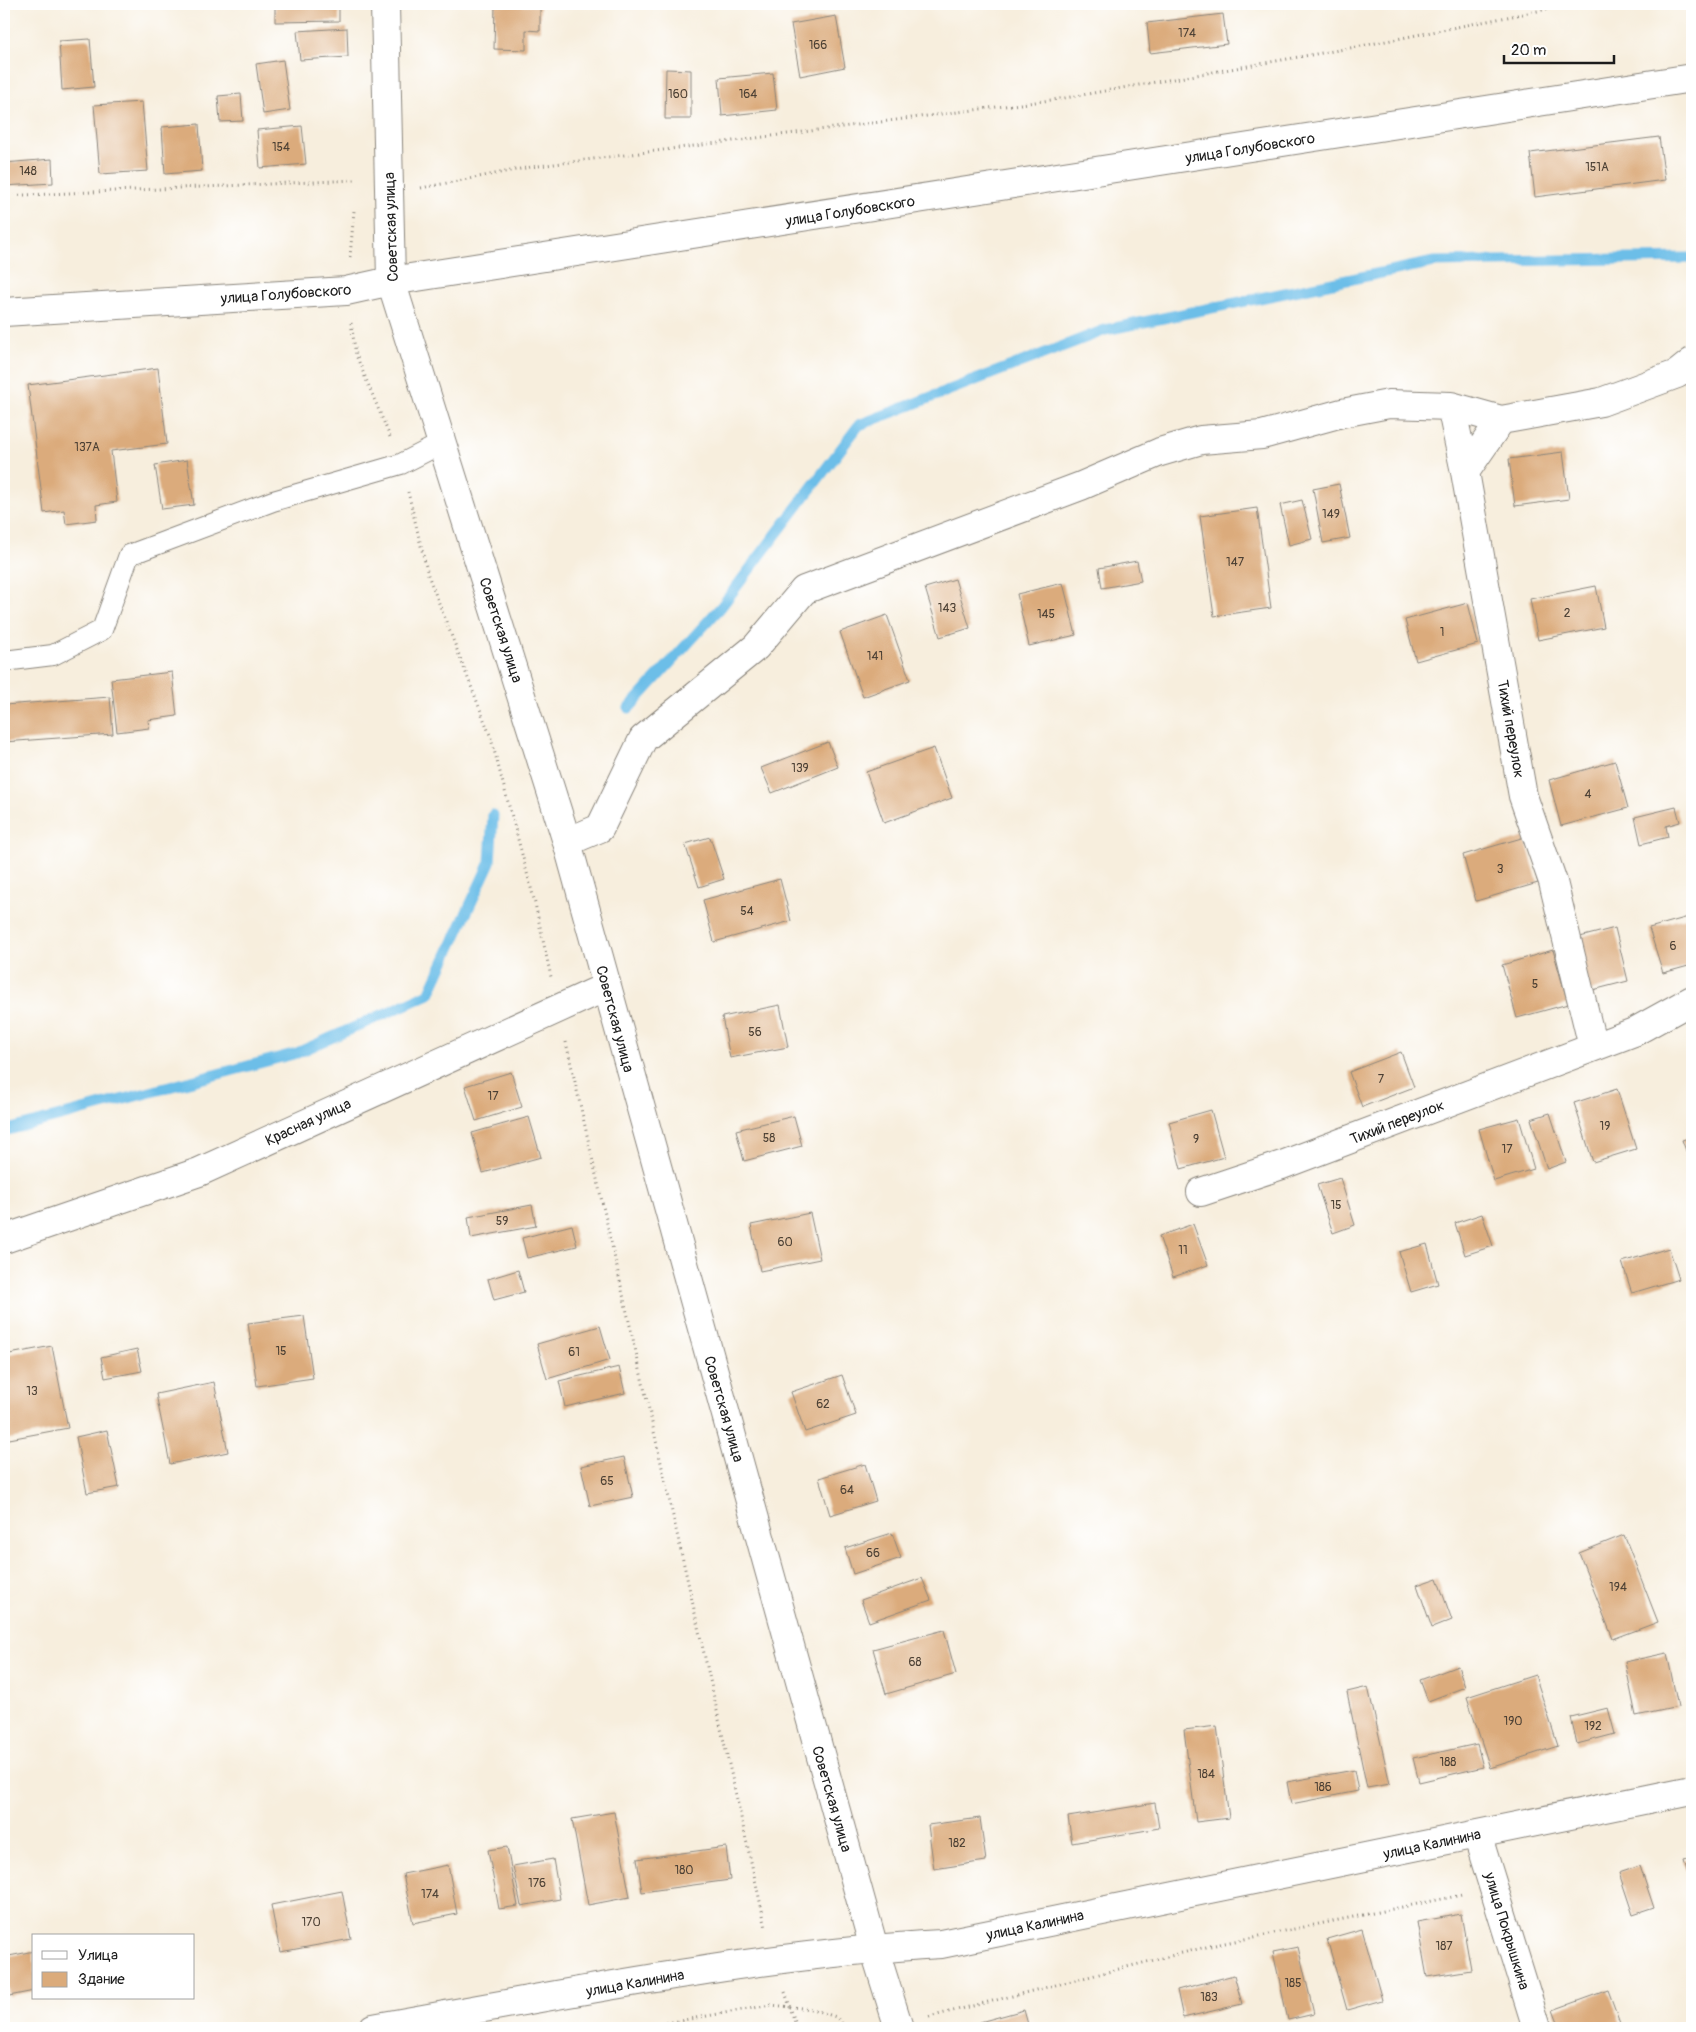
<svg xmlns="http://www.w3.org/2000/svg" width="1696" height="2032" font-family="Pangolin,sans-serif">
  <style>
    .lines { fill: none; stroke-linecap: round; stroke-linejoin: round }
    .stream { stroke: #6cbee8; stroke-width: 11 }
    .building { fill: #dbab7b }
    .lane-casing { stroke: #8a857c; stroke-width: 22 }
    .street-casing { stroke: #8a857c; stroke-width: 30 }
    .secondary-casing { stroke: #8a857c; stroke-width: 30 }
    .path { stroke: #8a857c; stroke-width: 3; stroke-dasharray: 1 4; stroke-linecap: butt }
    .lane { stroke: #fff; stroke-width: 20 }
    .street { stroke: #fff; stroke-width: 28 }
    .secondary { stroke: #fff; stroke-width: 28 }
    .labels { text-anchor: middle; stroke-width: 5; stroke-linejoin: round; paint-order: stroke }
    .number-label { font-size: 12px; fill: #4c4034 }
    .street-label { font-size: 15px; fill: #1c1c1c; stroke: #fff }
  </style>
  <rect width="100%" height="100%" fill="#fff"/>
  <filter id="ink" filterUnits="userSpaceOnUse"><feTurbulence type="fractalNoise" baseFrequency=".02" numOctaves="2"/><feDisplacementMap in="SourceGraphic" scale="10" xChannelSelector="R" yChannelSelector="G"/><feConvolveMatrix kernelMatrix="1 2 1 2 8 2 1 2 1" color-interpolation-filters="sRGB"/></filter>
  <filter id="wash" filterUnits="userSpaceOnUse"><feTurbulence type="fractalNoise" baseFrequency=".0096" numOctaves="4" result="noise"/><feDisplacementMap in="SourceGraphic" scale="20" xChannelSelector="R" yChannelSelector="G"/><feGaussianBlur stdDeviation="1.12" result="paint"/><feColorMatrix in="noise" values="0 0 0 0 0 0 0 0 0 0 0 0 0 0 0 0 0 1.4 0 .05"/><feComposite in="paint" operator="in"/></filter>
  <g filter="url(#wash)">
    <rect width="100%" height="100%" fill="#f7eedd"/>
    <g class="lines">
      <path class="stream" d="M629,708L721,607L859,425L1105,330L1434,262L1692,258
        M4,1131L297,1053L429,994L490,862L493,815"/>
    </g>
    <g id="blocks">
      <path class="building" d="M275,4H339V21L275,22Z
        M495,5L540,6V31L526,30V50L494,49Z
        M1223,14L1227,44L1150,53L1147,23Z
        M836,16L845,67L800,76L791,24Z
        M347,28L348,57L300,60L297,31Z
        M90,39L94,87L62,90L59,41Z
        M283,60L290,110L263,114L256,64Z
        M666,69L691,70V119H665Z
        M773,73L777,110L722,116L719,78Z
        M241,94L243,121L220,122L218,96Z
        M142,102L148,171L100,174L94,105Z
        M199,124L202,171L165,174L162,127Z
        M302,126L306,164L260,168L257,130Z
        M1659,137L1665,180L1535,197L1530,153Z
        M52,159L53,183L4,186V163Z
        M158,368L167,444L111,451L117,502L96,505L97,520L66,524L64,510L44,513L28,385Z
        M1563,452L1569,499L1515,506L1509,459Z
        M187,460L194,505L162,509L155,465Z
        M1339,484L1350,538L1323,543L1313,489Z
        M1302,500L1312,539L1289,545L1280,505Z
        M1257,508L1271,608L1214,616L1200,516Z
        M1137,561L1141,581L1102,588L1099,568Z
        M955,579L970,628L940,637L925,588Z
        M1063,583L1076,635L1029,646L1017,594Z
        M1596,586L1604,627L1538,640L1530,599Z
        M1468,603L1478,644L1416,661L1405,620Z
        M887,615L910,680L863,697L840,632Z
        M172,672L177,716L148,720L149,728L117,732L111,679Z
        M110,697L113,734L4,742V705Z
        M828,742L838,767L772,793L761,768Z
        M934,748L952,798L884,823L866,772Z
        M1615,761L1628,808L1561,826L1549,780Z
        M1676,807L1680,822L1666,826L1668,837L1641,844L1635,817Z
        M710,837L724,879L699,887L685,844Z
        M1525,837L1538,883L1476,901L1463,855Z
        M780,879L791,921L714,942L703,900Z
        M1692,916V965L1663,973L1649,928Z
        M1615,928L1628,981L1589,991L1576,938Z
        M1553,950L1568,1004L1517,1018L1502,965Z
        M780,1005L788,1047L730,1058L722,1017Z
        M1401,1052L1414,1087L1362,1107L1349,1072Z
        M511,1072L522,1107L476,1121L465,1086Z
        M1617,1089L1636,1149L1593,1162L1574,1103Z
        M1211,1110L1224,1157L1181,1169L1169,1122Z
        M1550,1113L1566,1162L1547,1169L1531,1119Z
        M794,1116L802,1146L744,1161L736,1130Z
        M529,1117L541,1157L483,1173L472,1133Z
        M1519,1118L1534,1169L1494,1181L1479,1129Z
        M1692,1137V1164H1691L1682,1140Z
        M1340,1178L1355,1225L1333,1233L1317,1185Z
        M532,1205L536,1226L471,1238L468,1217Z
        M810,1213L820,1259L760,1271L751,1225Z
        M1482,1214L1493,1246L1465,1255L1455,1223Z
        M1193,1224L1208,1265L1173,1277L1159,1236Z
        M572,1225L577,1246L527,1258L522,1238Z
        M1427,1244L1438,1284L1411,1292L1399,1252Z
        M1669,1248L1679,1279L1632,1293L1622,1262Z
        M518,1270L524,1292L494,1300L488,1279Z
        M304,1316L313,1378L257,1386L248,1323Z
        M600,1326L610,1360L547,1379L537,1344Z
        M52,1346L68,1428L4,1440V1355Z
        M137,1349L142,1371L105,1378L101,1357Z
        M619,1367L625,1393L565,1407L559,1381Z
        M842,1375L856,1415L805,1432L791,1392Z
        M214,1382L228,1452L170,1464L156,1394Z
        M107,1430L119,1487L87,1493L76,1437Z
        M624,1457L633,1497L590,1506L581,1466Z
        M865,1464L876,1501L830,1515L819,1478Z
        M892,1533L901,1558L853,1574L845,1548Z
        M1624,1535L1658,1622L1613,1639L1579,1553Z
        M922,1578L931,1600L869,1622L861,1600Z
        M1437,1578L1452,1620L1432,1628L1417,1585Z
        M944,1630L956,1674L886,1694L873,1649Z
        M1667,1653L1678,1707L1636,1716L1625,1662Z
        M1458,1666L1465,1687L1428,1701L1420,1680Z
        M1535,1675L1558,1746L1490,1768L1467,1697Z
        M1368,1687L1390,1784L1367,1788L1347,1692Z
        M1608,1708L1615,1734L1577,1744L1571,1717Z
        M1217,1726L1229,1818L1196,1822L1184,1730Z
        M1477,1744L1483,1767L1419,1782L1413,1758Z
        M1354,1770L1358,1791L1291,1804L1287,1782Z
        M1155,1803L1159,1828L1072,1843L1068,1817Z
        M614,1812L630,1897L588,1905L572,1819Z
        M980,1818L986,1861L934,1869L928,1825Z
        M507,1847L518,1906L499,1909L488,1850Z
        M726,1847L730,1880L642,1892L637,1859Z
        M1692,1858V1889L1684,1860Z
        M553,1859L560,1899L521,1906L513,1866Z
        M448,1865L457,1914L413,1923L403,1874Z
        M1640,1866L1654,1908L1633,1915L1619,1873Z
        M4,1877L8,1893L4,1894Z
        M342,1891L351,1939L280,1952L271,1905Z
        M1461,1914L1471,1970L1427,1977L1417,1922Z
        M1362,1929L1382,2000L1347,2010L1327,1939Z
        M1298,1947L1314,2014L1288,2020L1273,1952Z
        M34,1951V1991L9,1996L4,1969V1957Z
        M1234,1975L1242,2004L1183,2018L1177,1990Z
        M1608,1990L1621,2025L1611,2028H1560L1553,2010Z
        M1024,2010L1029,2028H982L980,2022Z"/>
    </g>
  </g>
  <g filter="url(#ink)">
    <use href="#blocks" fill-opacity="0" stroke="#8a857c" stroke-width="1"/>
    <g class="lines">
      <defs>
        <path id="lane" d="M4,661L53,655L102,630L129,555L273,501L401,464L442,443"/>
        <path id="street" d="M1451,406L1465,472L1523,796L1553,882L1593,1047
          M1465,472L1501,420
          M567,842L600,828L643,739L756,647L804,590L1081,486L1160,452L1201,440L1262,435L1342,413L1389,404L1451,406L1501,420L1601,402L1677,374L1692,362
          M1201,1192L1282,1165L1634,1032L1692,1000
          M4,1239L199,1172L606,987
          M1477,1834L1537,2028
          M373,2028C561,1995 750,1955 941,1944L1692,1790"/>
        <path id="secondary" d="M385,4L391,281L567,842L874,1948L899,2028
          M4,312L346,291L391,281L1692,78"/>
      </defs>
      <use href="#lane" class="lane-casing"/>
      <use href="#street" class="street-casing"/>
      <use href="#secondary" class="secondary-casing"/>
      <path class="path" d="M421,188L531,167L1059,99L1356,47L1573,4
        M4,196L356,180
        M350,257L354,211
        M351,323L356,355L390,437
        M408,492L428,575L490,735L534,899L551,977
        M566,1042L766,1928
        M785,1992L797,2028
        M929,2017L1210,1946L1462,1895
        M637,2028L771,2005L812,2009L836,2017L846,2028"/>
      <use href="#lane" class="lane"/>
      <use href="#street" class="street"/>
      <use href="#secondary" class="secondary"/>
    </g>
  </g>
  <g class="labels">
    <g class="number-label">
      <text x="1187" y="37">174</text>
      <text x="818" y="49">166</text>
      <text x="678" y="98">160</text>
      <text x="748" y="98">164</text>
      <text x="281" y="151">154</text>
      <text x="1597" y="171">151А</text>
      <text x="28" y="175">148</text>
      <text x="87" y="451">137А</text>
      <text x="1331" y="518">149</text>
      <text x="1235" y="566">147</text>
      <text x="947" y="612">143</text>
      <text x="1567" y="617">2</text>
      <text x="1046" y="618">145</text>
      <text x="1442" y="636">1</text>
      <text x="875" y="660">141</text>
      <text x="800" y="772">139</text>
      <text x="1588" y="798">4</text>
      <text x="1500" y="873">3</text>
      <text x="747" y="915">54</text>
      <text x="1673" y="950">6</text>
      <text x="1535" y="988">5</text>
      <text x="755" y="1036">56</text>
      <text x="1381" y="1083">7</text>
      <text x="493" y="1100">17</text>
      <text x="1605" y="1130">19</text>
      <text x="769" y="1142">58</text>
      <text x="1196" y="1143">9</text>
      <text x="1507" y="1153">17</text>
      <text x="1336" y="1209">15</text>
      <text x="502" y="1225">59</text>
      <text x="785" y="1246">60</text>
      <text x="1183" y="1254">11</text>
      <text x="281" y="1355">15</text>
      <text x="574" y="1356">61</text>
      <text x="32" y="1395">13</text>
      <text x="823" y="1408">62</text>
      <text x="607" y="1485">65</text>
      <text x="847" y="1494">64</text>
      <text x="873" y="1557">66</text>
      <text x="1618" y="1591">194</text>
      <text x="915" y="1666">68</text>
      <text x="1513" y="1725">190</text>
      <text x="1593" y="1730">192</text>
      <text x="1448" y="1766">188</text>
      <text x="1206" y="1778">184</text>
      <text x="1323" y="1791">186</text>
      <text x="957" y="1847">182</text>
      <text x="684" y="1874">180</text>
      <text x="537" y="1887">176</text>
      <text x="430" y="1898">174</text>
      <text x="311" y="1926">170</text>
      <text x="1444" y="1950">187</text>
      <text x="1293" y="1987">185</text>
      <text x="1209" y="2001">183</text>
    </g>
    <g class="street-label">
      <text transform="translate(1250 148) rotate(-9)" y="5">улица Голубовского</text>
      <text transform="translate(850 211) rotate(-9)" y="5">улица Голубовского</text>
      <text transform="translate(391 227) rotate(-92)" y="5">Советская улица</text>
      <text transform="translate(286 294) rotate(-4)" y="5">улица Голубовского</text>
      <text transform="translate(501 630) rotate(72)" y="5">Советская улица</text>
      <text transform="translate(1511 729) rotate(80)" y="5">Тихий переулок</text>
      <text transform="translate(615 1019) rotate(75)" y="5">Советская улица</text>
      <text transform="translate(308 1122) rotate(-25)" y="5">Красная улица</text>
      <text transform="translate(1397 1122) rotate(-21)" y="5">Тихий переулок</text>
      <text transform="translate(724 1409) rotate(74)" y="5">Советская улица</text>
      <text transform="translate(832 1799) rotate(74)" y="5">Советская улица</text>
      <text transform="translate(1432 1844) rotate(-12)" y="5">улица Калинина</text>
      <text transform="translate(1035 1925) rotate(-12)" y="5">улица Калинина</text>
      <text transform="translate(1507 1931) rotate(73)" y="5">улица Покрышкина</text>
      <text transform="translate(635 1983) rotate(-10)" y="5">улица Калинина</text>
    </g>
  </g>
  <rect width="1696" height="2032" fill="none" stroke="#fff" stroke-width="20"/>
  <rect x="32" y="1934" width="162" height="65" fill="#ffffff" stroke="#a4a4a4"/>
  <rect x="42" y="1951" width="25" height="8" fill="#ffffff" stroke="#a4a4a4"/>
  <text x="78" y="1960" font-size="15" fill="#1c1c1c">Улица</text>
  <rect x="42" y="1972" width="25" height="15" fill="#dbab7b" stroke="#a4a4a4"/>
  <text x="78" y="1984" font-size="15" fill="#1c1c1c">Здание</text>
  <path d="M1504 55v8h110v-8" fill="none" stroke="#1c1c1c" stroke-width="2.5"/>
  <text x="1511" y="55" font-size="15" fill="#1c1c1c" stroke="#ffffff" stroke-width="4" paint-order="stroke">20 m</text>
</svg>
